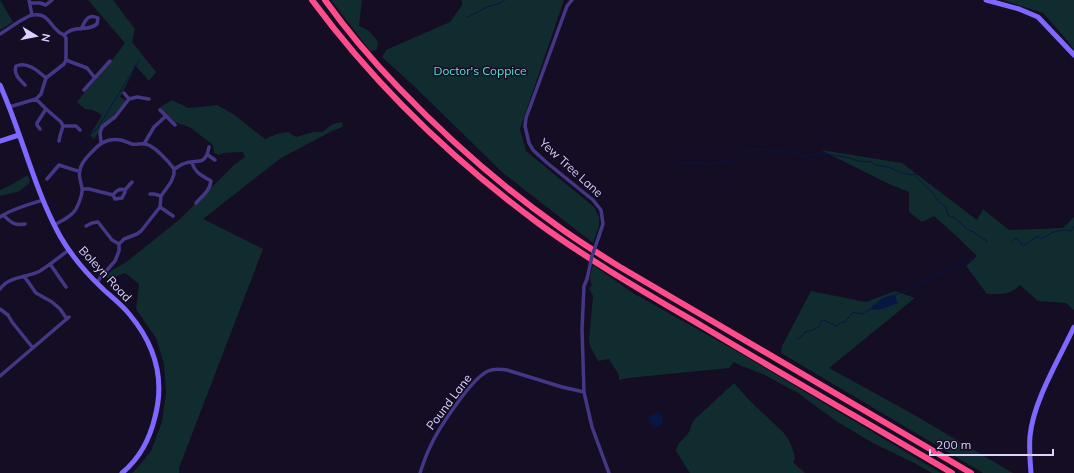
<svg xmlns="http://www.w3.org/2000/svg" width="1074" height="473" font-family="Mulish,sans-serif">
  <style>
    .green { fill: #102c2e }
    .water { fill: #081643 }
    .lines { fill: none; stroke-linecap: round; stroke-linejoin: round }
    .stream { stroke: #081643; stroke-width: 1 }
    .street { stroke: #443785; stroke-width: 3.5 }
    .secondary { stroke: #7f68ff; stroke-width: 5 }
    .highway { stroke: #ff4c8a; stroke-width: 6 }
    .street-bridge { stroke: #443785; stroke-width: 3.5 }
    .labels { text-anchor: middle; stroke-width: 3; stroke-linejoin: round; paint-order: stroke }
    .park-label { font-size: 12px; fill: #58e3d3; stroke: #140d24 }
    .street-label { font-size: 12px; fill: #dcd1ff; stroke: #140d24 }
  </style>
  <rect width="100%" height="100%" fill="#140d24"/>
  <path class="green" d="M0,0L13,22L0,30Z
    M88,0H113L135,29L132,42L156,72L149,81L135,65L131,76L120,97L126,101L113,116L102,127L94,139L90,135L102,115L93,110L85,109L77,102C93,82 110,64 125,43Z
    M331,0H362L359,26L369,31L378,42L377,49L371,52Z
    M462,0H564L520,129L526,151L594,207L599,217V226L593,243L502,172L415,87L382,57L386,50L450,22L462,5Z
    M1003,0H1074V50L1066,39L1043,13Z
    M172,100L188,108L202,107L217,105L233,114L265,139L277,134L288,132L296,137L313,132H322L333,124L342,122L343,127L332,131L281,158L203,219L263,249L179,468V473H132L137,468L151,451L162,422L166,393L164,364L156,338L136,309L139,284L125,273L110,279L107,277L109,273L112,270L125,263L179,220L234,165L245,157L243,152L223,153L219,155L214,153L213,145L191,128L175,122L159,108Z
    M821,150L902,163L977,220L983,209L1009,230L1063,228L1074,217V310L1066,303L1038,301L1020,285C1011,295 1000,294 987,294L966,266L977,256L952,232L934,216L922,222L909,212V192L889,184Z
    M28,175L30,182L20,191L0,196V190L9,186Z
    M593,265L633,293L738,352L941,473H932L914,463L873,443L836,421L798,393L781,384L765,375L742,366L734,362L729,368L628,378L619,380V375L609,359L598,361L590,346L589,341L593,296L589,288L592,285C588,278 591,273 593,265Z
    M811,291L866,302L895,291L915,298L829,368L911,413L1013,473H983L781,353L782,346Z
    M734,383L750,401L783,432L789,440L794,453L795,459L793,462L797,466L805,473H690L676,451C677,442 685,439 689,432C691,428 691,424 694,420Z"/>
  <path class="water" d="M895,295L898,303C889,306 880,312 870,309C878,300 884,296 895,295Z
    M658,411C666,418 665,425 654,428L649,419L650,416Z"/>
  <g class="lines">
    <path class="stream" d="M468,17L489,6L498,4L505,0
      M679,163H702L712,164L731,160L750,149L755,150L761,149L798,153L804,156L818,154H827L850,158L858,161L872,162L875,165L888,167L903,173L911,175L915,174L916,177L932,192L937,200L946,207L948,215L955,218L968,230L974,232L981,238L986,240L987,242
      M36,173L61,158L97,129L139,61
      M1012,242L1015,238L1020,241L1021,244L1024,245L1038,236L1041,239C1051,233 1059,228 1071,231L1074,226
      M914,287L957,264L964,261L974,259
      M115,289L128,277
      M895,295L911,289
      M86,308L94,301
      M797,339L801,337L805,332L813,330L820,326L821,321L823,320L837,326L838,324L846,321L853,312L862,314L870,309"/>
    <path class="street" d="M29,0L32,15
      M572,0L567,6L563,17L526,118L525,126L529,143L533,150L546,162L593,200L601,210L603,224L599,236
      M30,3H40L46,5L52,0
      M0,34C7,30 27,15 33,15C39,14 44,15 48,20C53,25 56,32 64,35L66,38V60L64,64L46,78L41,94L36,99L9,107
      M64,35C66,33 69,31 72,30C80,27 88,31 97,24L98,18C87,13 85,22 81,29
      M66,60L87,68L95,78
      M25,85C20,80 13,74 16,66C27,61 38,71 46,78
      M84,90L110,61
      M124,93L129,99
      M36,99L46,109L61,122L63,126L60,136L59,141
      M160,110L166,116
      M63,126H76L80,130
      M40,129L37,125V123L46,109
      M101,142L100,133L102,127L115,117L129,99L137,97L149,99
      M144,144L154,127L166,116L175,125
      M208,155L215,160
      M192,163C196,174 201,175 211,181C210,191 202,196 196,203
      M47,179L59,165C66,167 72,170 79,171
      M82,189H89L113,195C116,191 119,188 125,190L132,182
      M150,194H154L161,196
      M113,195L115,199L122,198L125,192V190
      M160,207L173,216
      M3,215C11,222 14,226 25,224
      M0,217C11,209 30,204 43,200
      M54,225C62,221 72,216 76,209C79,203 83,195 82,188C81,182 78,176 80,170C81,164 85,159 89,155C98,145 106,137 121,140C125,141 129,143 132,144C137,145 140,143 145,144C154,145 169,162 174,169
      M86,226L92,223L98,222L112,240L119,244
      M50,264L66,287
      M24,276L36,293L52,302L60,309L67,319
      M587,279L584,286L582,329L584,392L592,427L609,473
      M97,283L100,278L115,261L119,251V244L124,239L137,234L141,231L160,207L161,196L171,182L174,174V169C177,168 180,165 183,164C197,158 205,168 209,147
      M0,289C9,276 27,278 40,271C50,265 59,257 69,250
      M0,309L8,315L12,322L33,348
      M0,376L69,317
      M420,473C423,464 426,455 430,447C438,429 471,379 488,371C494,368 501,369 507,370L562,387L584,392"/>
    <path class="secondary" d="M986,0L1019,9L1038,17L1074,55
      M0,85C22,134 34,189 60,236C72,257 87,274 104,290C113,298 123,306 130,315C155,345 165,379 155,417C150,438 139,459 122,473
      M0,141L19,135
      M1031,473C1030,461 1029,448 1030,436C1033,402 1059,359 1074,327"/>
    <path class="highway" d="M312,0C375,85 453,160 538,223C590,261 646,293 702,326C785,376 869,424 952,473
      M325,0C347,31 372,60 399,88C448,139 501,186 559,227C578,241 599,254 620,267L971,473"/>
    <path class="street-bridge" d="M587,279L592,256L599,236"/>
  </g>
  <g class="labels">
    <g class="park-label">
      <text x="480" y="75">Doctor's Coppice</text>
    </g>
    <g class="street-label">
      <text transform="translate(571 168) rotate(42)" y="4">Yew Tree Lane</text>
      <text transform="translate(105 274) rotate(47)" y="4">Boleyn Road</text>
      <text transform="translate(449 402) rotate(-53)" y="4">Pound Lane</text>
    </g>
  </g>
  <g transform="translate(36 36) rotate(100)" stroke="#140d24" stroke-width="3" paint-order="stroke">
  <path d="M0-3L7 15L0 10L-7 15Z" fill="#dcd1ff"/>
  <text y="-6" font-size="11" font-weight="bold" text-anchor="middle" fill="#dcd1ff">N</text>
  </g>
  <path d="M930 449v6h123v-6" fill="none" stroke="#dcd1ff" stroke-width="2"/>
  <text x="936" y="449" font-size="12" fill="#dcd1ff" stroke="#140d24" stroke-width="3" paint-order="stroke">200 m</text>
</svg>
